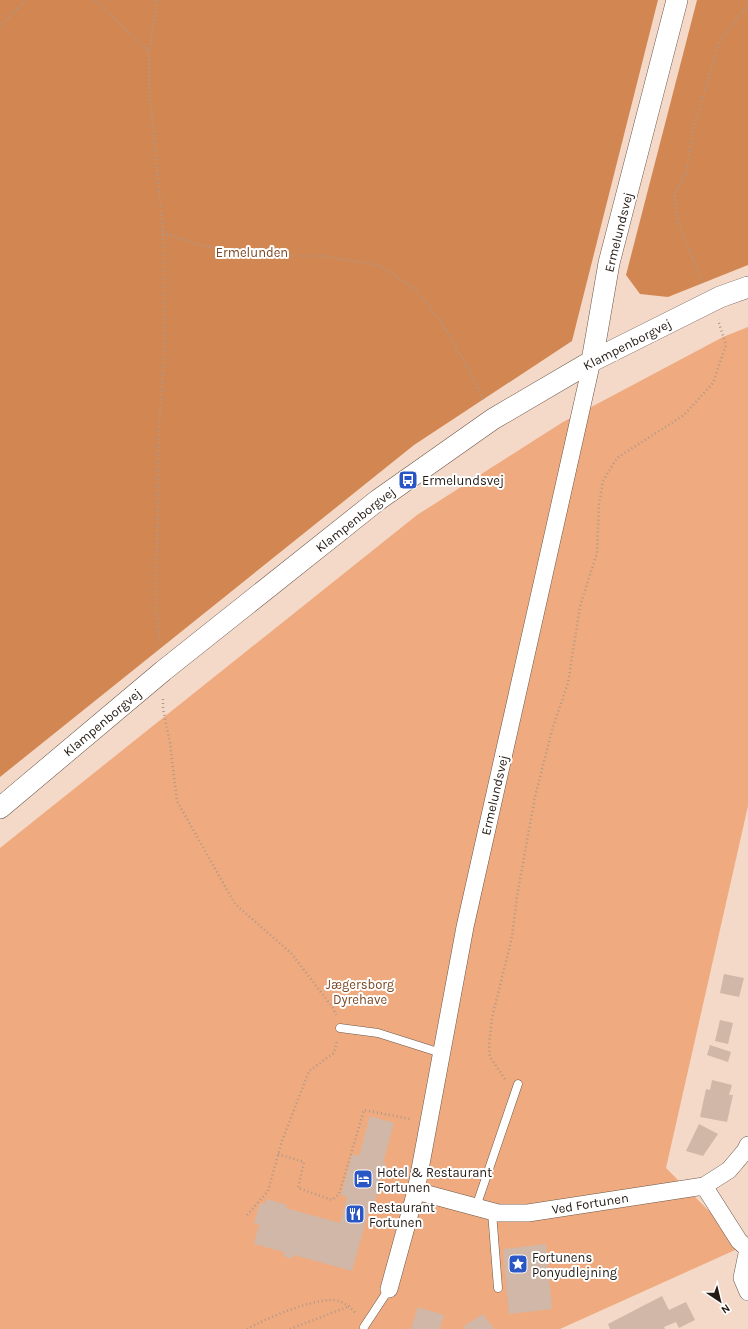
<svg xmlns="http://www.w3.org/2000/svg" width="748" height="1329" font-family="Karla,sans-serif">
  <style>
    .green { fill: #efab7f }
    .forest { fill: #d28753 }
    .building { fill: #d1b7a7 }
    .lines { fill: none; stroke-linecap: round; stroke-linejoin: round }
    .service-casing { stroke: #6c5648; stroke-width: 9 }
    .minor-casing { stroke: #6c5648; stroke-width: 18 }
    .tertiary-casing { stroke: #6c5648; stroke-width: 22 }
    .path { stroke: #ad988b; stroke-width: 2.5; stroke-dasharray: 1 3; stroke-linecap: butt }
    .service { stroke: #fff; stroke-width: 8 }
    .minor { stroke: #fff; stroke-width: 17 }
    .tertiary { stroke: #fff; stroke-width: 21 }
    .labels { text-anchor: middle; stroke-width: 4; stroke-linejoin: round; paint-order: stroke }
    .street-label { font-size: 13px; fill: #231a14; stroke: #fff }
    .park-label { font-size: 13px; fill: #7c4823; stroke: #fff }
    .poi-label { font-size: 13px; fill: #231a14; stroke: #fff; text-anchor: start }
  </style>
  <rect width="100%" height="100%" fill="#f4d9c9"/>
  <path class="green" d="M748,327V806L666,1168L744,1246L560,1329H0V848L417,515L563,422L723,337Z"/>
  <path class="forest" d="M0,0H658L572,341L414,445L0,777Z
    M697,0H748V265L668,297L640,294L626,275Z"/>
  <path class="building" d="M724,974L744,978L739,997L720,993Z
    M720,1020L733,1023L728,1044L715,1041Z
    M710,1045L731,1052L728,1062L707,1055Z
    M712,1080L732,1085L729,1095H733L727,1122L700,1117L706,1089L710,1090Z
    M370,1116L394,1123L383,1163H386L374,1204L371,1203L352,1271L294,1255L293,1259L283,1256L284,1252L254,1244L259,1224L254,1223L260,1203L265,1204L267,1199L287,1205L286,1208L340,1223L347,1197L341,1195L352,1154L359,1156Z
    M699,1124L718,1134L703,1156L686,1151Z
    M546,1244L552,1309L509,1314L503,1249Z
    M662,1296L669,1310L686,1302L695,1320L679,1328L676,1322L664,1327L665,1329H610L608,1324Z
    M418,1307L444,1315L440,1329H411Z
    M483,1314L494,1329H466L464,1326Z"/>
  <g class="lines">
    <defs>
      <path id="service" d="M340,1028L378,1033L441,1053
        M476,1207L518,1084
        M492,1212L498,1288
        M364,1327L389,1289"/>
      <path id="minor" d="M704,1186L739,1241L748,1249
        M416,1191L498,1213H528L704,1186L729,1170L745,1151L748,1145
        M748,1249L742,1278L748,1292
        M389,1289L416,1191L465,927L592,361"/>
      <path id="tertiary" d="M592,361L609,263L677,0
        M0,808L163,671L378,500L493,419L592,361L720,297L748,287"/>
    </defs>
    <use href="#service" class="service-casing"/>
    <use href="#minor" class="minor-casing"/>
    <use href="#tertiary" class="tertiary-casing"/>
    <path class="path" d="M95,0L149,52
      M157,0L149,52V86L163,233L165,342L159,429L156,606L160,646
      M0,26L26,0
      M163,233L204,246L262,256H323L381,266L416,290L440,320L469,370L484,401
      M703,283L678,223L674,194L686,174L694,126L720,41L748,5
      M163,699V709L170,743L177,801L235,904L291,953L333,1008L336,1015
      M505,1079L490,1057L489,1045L492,1018L512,937L517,896L535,797L552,730L568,683L580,606L597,553L599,504L603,481L617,458L684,415L713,383L726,345L718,320
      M278,1154L304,1162L298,1188L332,1200L339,1194L364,1110L410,1119
      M247,1215L268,1191L282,1141L309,1071L334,1053L337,1041
      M247,1329C267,1318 309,1300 332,1300C341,1300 350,1306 355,1313
      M290,1329L350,1306"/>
    <use href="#service" class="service"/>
    <use href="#minor" class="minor"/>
    <use href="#tertiary" class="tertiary"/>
  </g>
  <defs>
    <symbol id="bus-square" viewBox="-11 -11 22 22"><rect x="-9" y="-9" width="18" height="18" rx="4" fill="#2a56c5" stroke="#fff"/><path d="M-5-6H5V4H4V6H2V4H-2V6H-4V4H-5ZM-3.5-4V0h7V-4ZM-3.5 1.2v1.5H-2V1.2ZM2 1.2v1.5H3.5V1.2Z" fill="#fff"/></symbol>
    <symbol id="hotel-square" viewBox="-11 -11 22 22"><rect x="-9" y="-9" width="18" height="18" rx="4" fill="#2a56c5" stroke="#fff"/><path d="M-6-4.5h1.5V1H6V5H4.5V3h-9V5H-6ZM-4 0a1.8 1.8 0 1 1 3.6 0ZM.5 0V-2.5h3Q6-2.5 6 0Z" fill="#fff"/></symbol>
    <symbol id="restaurant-square" viewBox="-11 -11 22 22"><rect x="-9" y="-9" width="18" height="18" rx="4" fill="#2a56c5" stroke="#fff"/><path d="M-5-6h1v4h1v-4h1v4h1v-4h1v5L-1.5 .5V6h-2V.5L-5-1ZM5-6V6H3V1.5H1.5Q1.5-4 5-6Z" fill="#fff"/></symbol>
    <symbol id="sight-square" viewBox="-11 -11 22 22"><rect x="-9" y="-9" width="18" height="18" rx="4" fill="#2a56c5" stroke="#fff"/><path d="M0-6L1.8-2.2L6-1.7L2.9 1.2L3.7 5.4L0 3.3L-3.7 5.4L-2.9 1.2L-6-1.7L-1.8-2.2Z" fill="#fff"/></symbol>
  </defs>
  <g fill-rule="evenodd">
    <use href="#bus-square" x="397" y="469" width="22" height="22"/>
    <use href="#hotel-square" x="352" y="1168" width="22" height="22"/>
    <use href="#restaurant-square" x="344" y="1203" width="22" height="22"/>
    <use href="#sight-square" x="507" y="1253" width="22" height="22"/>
  </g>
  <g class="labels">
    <g class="street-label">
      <text transform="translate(618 232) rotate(-76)" y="5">Ermelundsvej</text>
      <text transform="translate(627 344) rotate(-27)" y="5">Klampenborgvej</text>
      <text transform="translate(355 519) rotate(-38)" y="5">Klampenborgvej</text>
      <text transform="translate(102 722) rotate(-40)" y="5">Klampenborgvej</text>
      <text transform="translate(494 795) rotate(-77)" y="5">Ermelundsvej</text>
      <text transform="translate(590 1203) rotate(-9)" y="5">Ved Fortunen</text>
    </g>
    <g class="park-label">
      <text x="252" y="257">Ermelunden</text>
      <text x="360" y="989">Jægersborg<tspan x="360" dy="15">Dyrehave</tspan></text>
    </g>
    <g class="poi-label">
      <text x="422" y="485">Ermelundsvej</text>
      <text x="377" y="1177">Hotel &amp; Restaurant<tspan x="377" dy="15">Fortunen</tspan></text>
      <text x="369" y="1212">Restaurant<tspan x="369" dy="15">Fortunen</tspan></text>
      <text x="532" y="1262">Fortunens<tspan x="532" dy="15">Ponyudlejning</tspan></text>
    </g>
  </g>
  <g transform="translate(720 1301) rotate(145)" stroke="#ffffff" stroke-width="3" paint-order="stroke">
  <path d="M0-3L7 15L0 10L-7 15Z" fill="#231a14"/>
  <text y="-6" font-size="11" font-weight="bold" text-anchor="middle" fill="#231a14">N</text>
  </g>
</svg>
